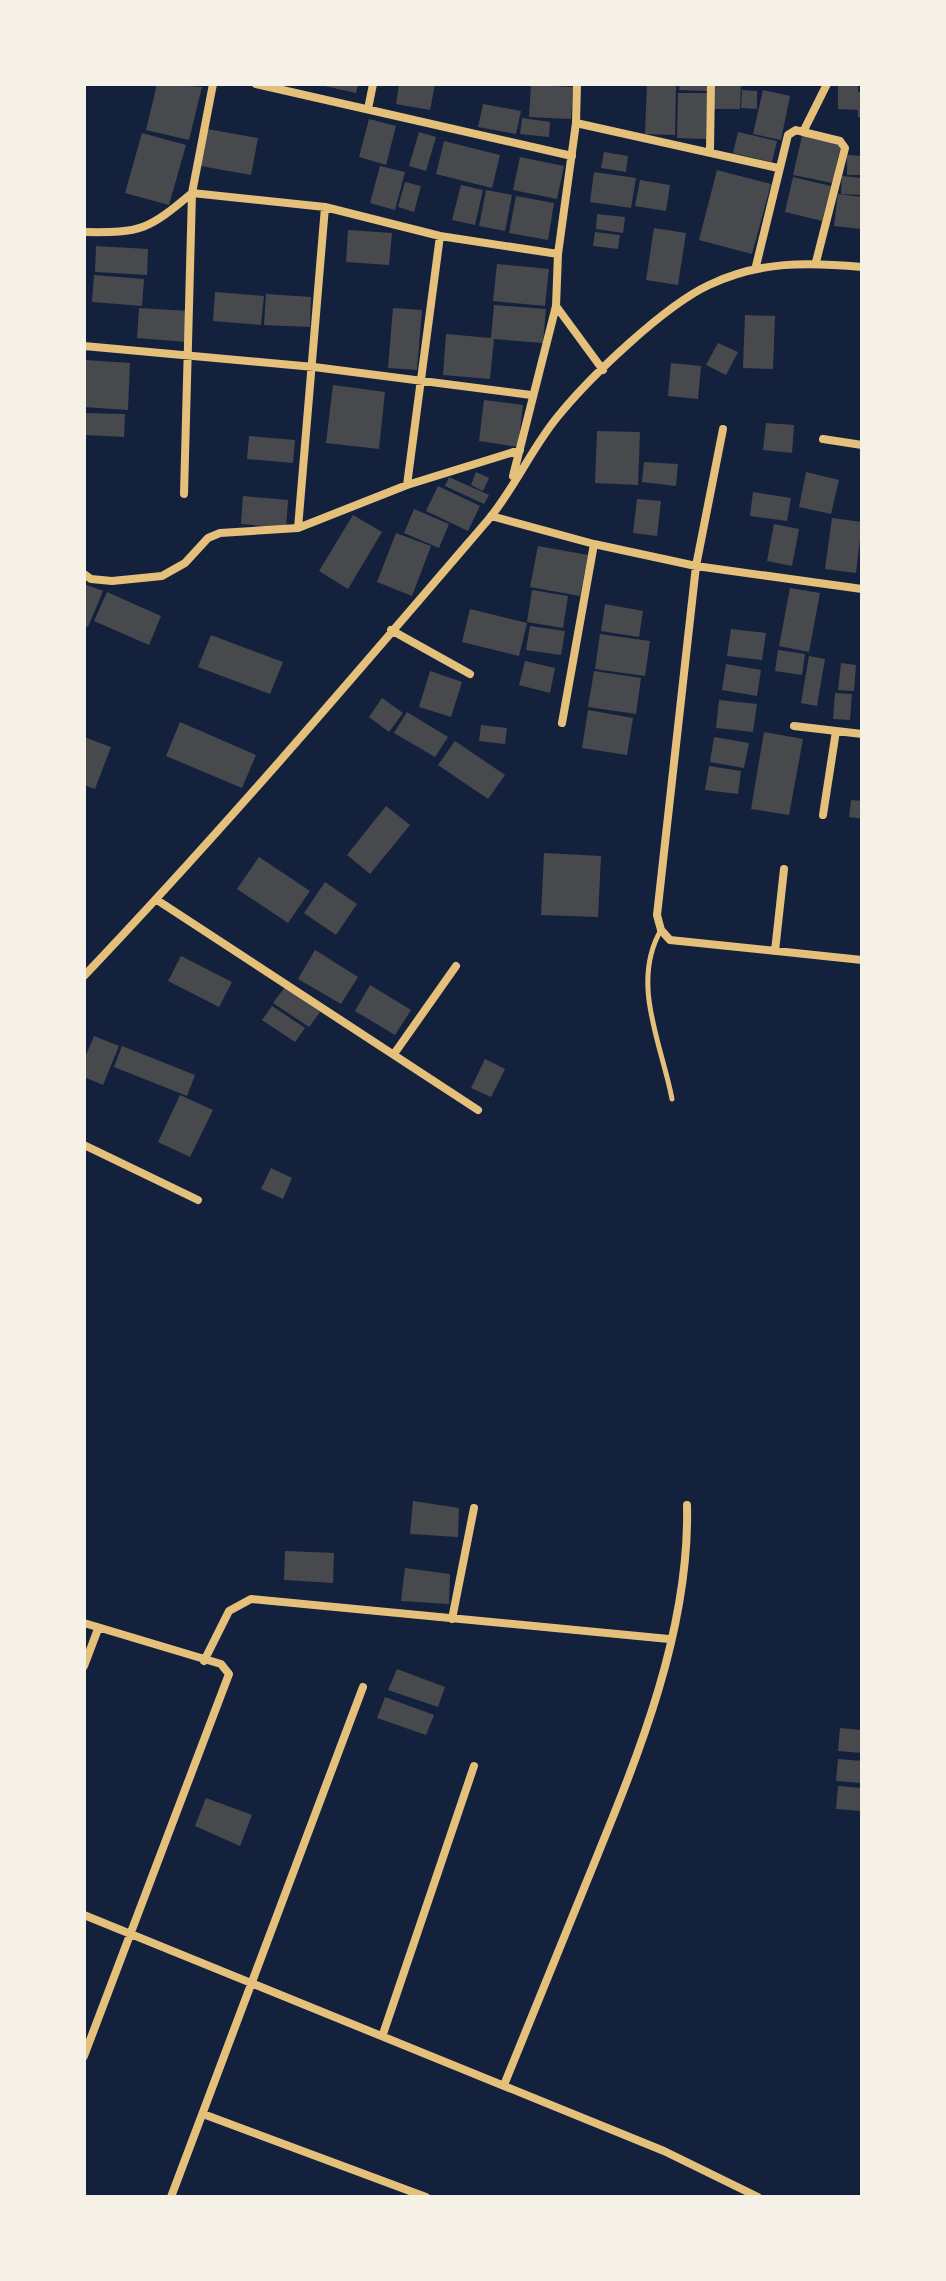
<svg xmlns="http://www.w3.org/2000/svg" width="946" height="2281" font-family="Helvetica,sans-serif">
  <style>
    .building { fill: #48494c }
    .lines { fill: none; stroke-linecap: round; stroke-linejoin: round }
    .service { stroke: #e5c07b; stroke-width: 5 }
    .minor { stroke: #e5c07b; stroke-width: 8 }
  </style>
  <rect width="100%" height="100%" fill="#14213d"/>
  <path class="building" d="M157,84L202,87L189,140L146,130Z
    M316,84H358L356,93Z
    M399,84H435L430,110L396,104Z
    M647,84H676L675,135L645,134Z
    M680,84H708L707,91L679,90Z
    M715,84H741L740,109H714Z
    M838,84H858V92H862V117H858V110L838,109Z
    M531,85L573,87L571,119L529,117Z
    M742,90L757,91V109L741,108Z
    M763,90L790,96L781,140L753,134Z
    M678,93H707L706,139L677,138Z
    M483,104L521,111L516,134L478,127Z
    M522,118L550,122L549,137L520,134Z
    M369,119L396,126L386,165L359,157Z
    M207,129L258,138L251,175L201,166Z
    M419,132L436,137L426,171L409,166Z
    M738,132L777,141L772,162L733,153Z
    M142,133L186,145L169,205L125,193Z
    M802,136L841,145L832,183L793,175Z
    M444,141L500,155L492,188L436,174Z
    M604,152L628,156L626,172L601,168Z
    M847,155L862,156V175H847Z
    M520,157L564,166L557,199L513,190Z
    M380,166L405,172L395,210L370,203Z
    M717,170L771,184L752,254L699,240Z
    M594,172L636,178L631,208L590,202Z
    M842,176L862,178V195L841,194Z
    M793,177L831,186L822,221L785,212Z
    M640,180L670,185L666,211L635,206Z
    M405,182L421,186L414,212L398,207Z
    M461,185L483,190L475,225L452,220Z
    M486,190L512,195L505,231L479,226Z
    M838,194L862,197V229L834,226Z
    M516,196L554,203L548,240L509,233Z
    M597,214L625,217L623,233L596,229Z
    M654,228L686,233L678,285L646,280Z
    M348,230L392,233L389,265L346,262Z
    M595,232L620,235L618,249L593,246Z
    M96,246L148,249L147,275L95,272Z
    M497,264L549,269L545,306L493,301Z
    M94,275L144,279L142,306L92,302Z
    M215,292L264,296L261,325L213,321Z
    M266,294L311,297L310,327L264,325Z
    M494,305L546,309L543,343L494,339L490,379L443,375L446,334L491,338Z
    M139,308L189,311L187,342L137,338Z
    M393,308L422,310L417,370L388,368Z
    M745,315L775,316L773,369L743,368Z
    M718,343L738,352L726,375L706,365Z
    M85,360L130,363L128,410L84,407Z
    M671,363L701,366L698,399L668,396Z
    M333,385L385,392L379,449L326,443Z
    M484,400L523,405L518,447L479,441Z
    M84,413L125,414L124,437L84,435Z
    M766,423L794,425L792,453L763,450Z
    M597,431L640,432L638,485L595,483Z
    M249,436L295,440L293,463L247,459Z
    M644,462L678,464L676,486L642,482Z
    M476,472L489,478L483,491L471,485Z
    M806,472L839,480L831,514L799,507Z
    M449,477L489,495L484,504L445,486Z
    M438,486L480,506L468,531L426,511Z
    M753,492L791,498L787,521L750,516Z
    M243,496L288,500L286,528L241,524Z
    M637,499L661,501L657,536L633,533Z
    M414,509L449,524L439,548L404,533Z
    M353,515L382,532L348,589L319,571Z
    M832,518L862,522L856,573L825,569Z
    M774,524L799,529L792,566L767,561Z
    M396,533L431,546L412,596L377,582Z
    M538,546L588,555L580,596L530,587Z
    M84,584L103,591L88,627L84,626Z
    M790,588L820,593L809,652L779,646Z
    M532,590L568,596L563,628L527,622Z
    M107,592L161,616L149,645L94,621Z
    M605,604L643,611L639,637L601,631Z
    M470,609L527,623L519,656L462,642Z
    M530,626L565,631L561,655L526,650Z
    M731,629L766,633L762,660L727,656Z
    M600,634L650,641L645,676L595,669Z
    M211,635L283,662L270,694L198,667Z
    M778,650L805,654L802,675L775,671Z
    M809,656L825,659L817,706L801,703Z
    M525,661L555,668L550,693L519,685Z
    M841,663L856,665L854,691L838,690Z
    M726,664L761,670L757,696L722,690Z
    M430,671L462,682L451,717L419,707Z
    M594,671L641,678L636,714L588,707Z
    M835,693L852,694L850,720L833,719Z
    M382,698L403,713L389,732L369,717Z
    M719,700L757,704L753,732L716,728Z
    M588,710L633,718L627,755L582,748Z
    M407,712L448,737L435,757L394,733Z
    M180,722L256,755L242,788L166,756Z
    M481,725L507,728L505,744L479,741Z
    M764,732L803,739L789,815L751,809Z
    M84,737L111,747L95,789L84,785Z
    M714,737L749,743L744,768L710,762Z
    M455,741L505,775L488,799L438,765Z
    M709,766L741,771L738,794L705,790Z
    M851,800L862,801V819L849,817Z
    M386,806L410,825L370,874L347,855Z
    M544,853L601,856L598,917L541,915Z
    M259,857L310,891L288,923L237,889Z
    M325,882L357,904L336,935L304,913Z
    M315,950L358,977L341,1004L298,979Z
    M181,956L232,982L219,1007L168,981Z
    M370,985L411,1010L395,1035L355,1011Z
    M285,987L320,1012L309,1027L273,1003Z
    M272,1006L305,1028L295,1042L262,1020Z
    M94,1036L119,1046L103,1085L84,1077V1060Z
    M122,1046L195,1075L187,1096L114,1067Z
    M485,1059L505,1069L491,1097L471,1088Z
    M180,1095L213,1110L190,1157L158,1142Z
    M271,1168L292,1178L283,1199L261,1189Z
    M413,1501L459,1508L458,1537L410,1534Z
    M285,1551L334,1553L333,1583L284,1580Z
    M405,1568L450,1574L449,1604L401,1601Z
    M397,1669L445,1687L438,1707L388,1690Z
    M385,1697L434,1715L426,1735L377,1718Z
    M840,1728L862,1730V1753L838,1751Z
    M838,1759L862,1761V1783L836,1781Z
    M838,1786L862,1788V1811L836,1809Z
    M206,1798L252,1815L240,1846L195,1826Z"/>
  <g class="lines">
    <path class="service" d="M661,930C630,983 662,1045 672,1099"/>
    <path class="minor" d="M256,84L572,156
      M577,84L576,123L558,254L556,306L603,370
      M368,109L373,84
      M576,123L778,168
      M803,132L840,141L845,148L816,262
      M710,150L711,84
      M84,232C142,233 148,230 192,193L325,207L440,236L558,254
      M756,266L788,135L796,130L803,132L827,84
      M84,346L314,367L531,395
      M723,429L696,566L657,915L661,930L670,940L862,960
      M823,439L862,445
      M513,476L556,306
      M407,485L440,236
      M184,494L192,193L213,84
      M491,516L594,544L696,566L862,589
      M298,528L325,207
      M84,574L91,579L112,581L162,576L185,563L208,538L220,533L298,528L407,485L520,450
      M391,630L470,674
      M562,723L594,544
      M794,726L862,734
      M823,815L836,731
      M157,900L478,1110
      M775,951L784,869
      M84,976C224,829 356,674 488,520C515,488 532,447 559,415C591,376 664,306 709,285C759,261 808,262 862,267
      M394,1054L456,966
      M84,1145L198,1200
      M452,1619L474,1508
      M84,1623L221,1664L229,1674L84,2056
      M204,1661L229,1611L251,1599L669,1639
      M84,1666L98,1629
      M84,1915L664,2151L758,2197
      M383,2034L474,1766
      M504,2085C533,2014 562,1943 591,1871C638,1756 690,1631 687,1505
      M203,2114L426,2197
      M171,2197L363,1687"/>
  </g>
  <rect width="946" height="2281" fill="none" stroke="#f6f1e7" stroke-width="172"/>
</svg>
